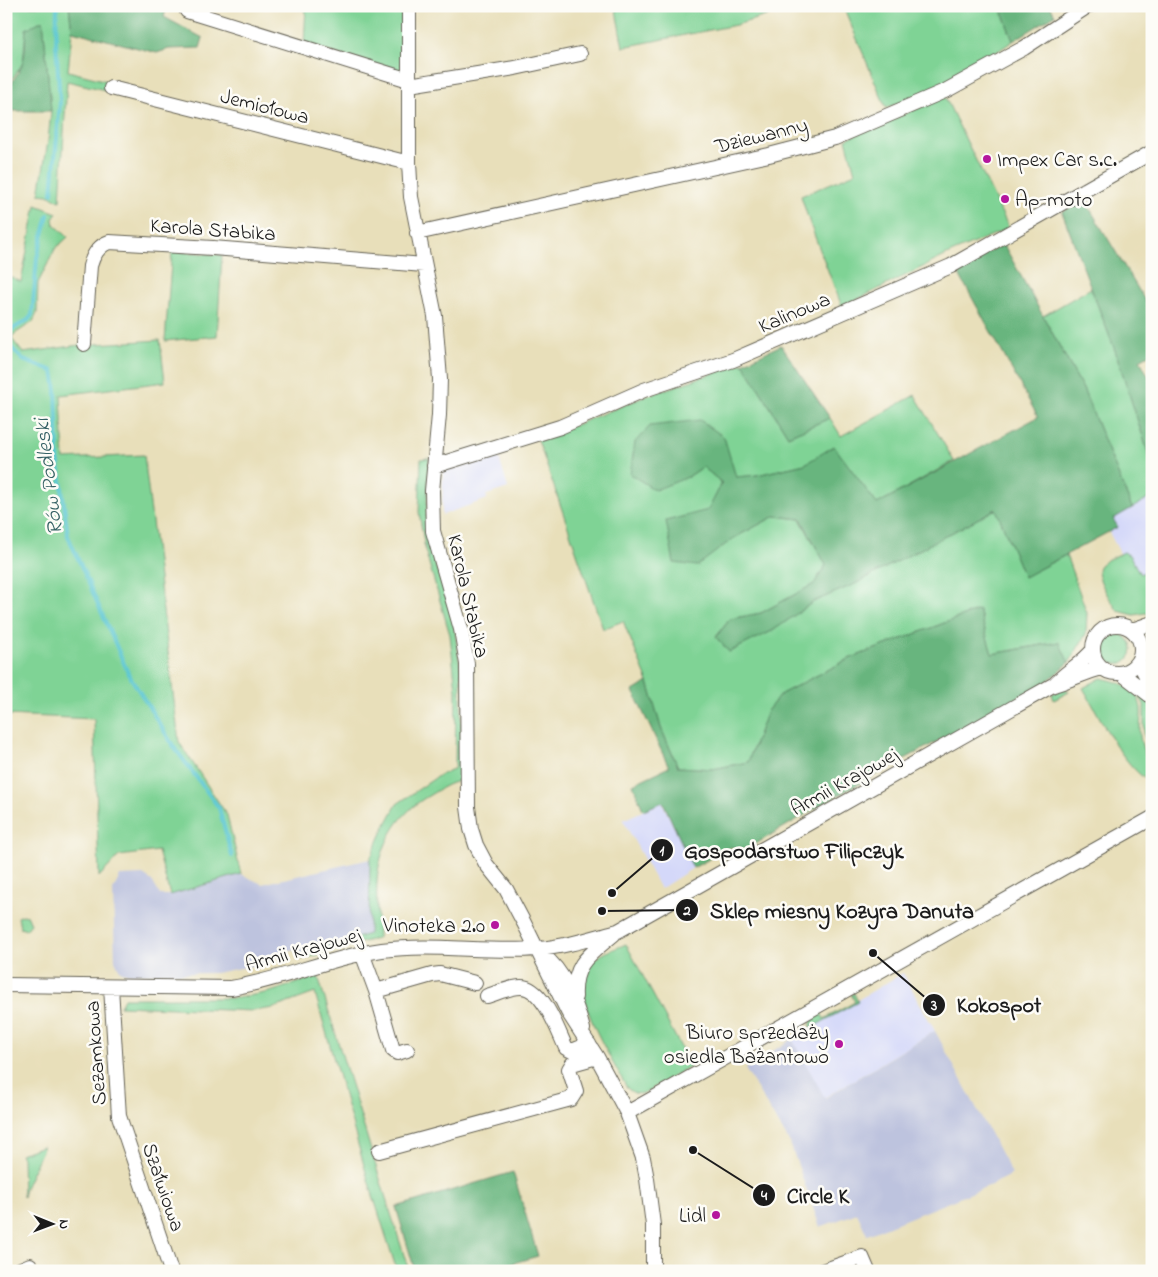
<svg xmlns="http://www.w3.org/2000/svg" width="1158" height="1277" font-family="'Indie Flower',sans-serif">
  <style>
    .built { fill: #d4d8f9 }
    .industrial { fill: #bdc3de }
    .green { fill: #7fd395; stroke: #4e7858 }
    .forest { fill: #67b57e; stroke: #42684d }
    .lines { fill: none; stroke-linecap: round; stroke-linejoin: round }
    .stream { stroke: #59c6d1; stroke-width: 4 }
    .minor-casing { stroke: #636053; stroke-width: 16 }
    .minor { stroke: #fff; stroke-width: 14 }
    .poi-dot { fill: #b5179e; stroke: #fdfcf7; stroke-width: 2 }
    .labels { text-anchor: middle; stroke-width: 5; stroke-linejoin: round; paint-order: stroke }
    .street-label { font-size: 21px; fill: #1c1c1c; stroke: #fdfcf7 }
    .poi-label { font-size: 21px; fill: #1c1c1c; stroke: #fdfcf7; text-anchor: end }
    .water-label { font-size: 22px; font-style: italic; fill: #346064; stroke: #fdfcf7 }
    .leader { fill: none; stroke: #1c1c1c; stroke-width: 2 }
    .callout-dot { fill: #1c1c1c; stroke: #fdfcf7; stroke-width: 2 }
    .mark-label { font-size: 15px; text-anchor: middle; font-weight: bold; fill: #fff }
    .callout-label { font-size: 22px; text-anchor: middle; font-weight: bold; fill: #1c1c1c; stroke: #fdfcf7; stroke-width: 5; stroke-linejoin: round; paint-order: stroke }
  </style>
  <rect width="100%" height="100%" fill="#fdfcf7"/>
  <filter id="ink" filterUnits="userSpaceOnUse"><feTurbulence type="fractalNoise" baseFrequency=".02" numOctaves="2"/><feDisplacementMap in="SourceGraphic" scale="10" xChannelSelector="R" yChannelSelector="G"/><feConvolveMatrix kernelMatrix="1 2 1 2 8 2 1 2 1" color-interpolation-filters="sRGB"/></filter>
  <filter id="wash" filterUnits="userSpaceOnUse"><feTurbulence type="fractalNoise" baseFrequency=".0096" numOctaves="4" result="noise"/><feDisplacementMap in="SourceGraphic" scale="20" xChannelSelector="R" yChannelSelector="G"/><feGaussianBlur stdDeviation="1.12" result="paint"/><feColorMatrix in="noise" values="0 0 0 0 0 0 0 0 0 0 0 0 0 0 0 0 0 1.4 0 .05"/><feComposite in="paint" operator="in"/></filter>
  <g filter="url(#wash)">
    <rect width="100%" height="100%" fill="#e8dfba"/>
    <path class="built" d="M497,451L508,488L486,495L487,499L442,515L443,469Z
      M1152,495V608L1150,609L1103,521Z
      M662,802L693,868L660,889L623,820Z
      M903,973L935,1031L824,1098L792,1039Z"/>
    <path class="industrial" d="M370,859L369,934L301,954L295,949L270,955L267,963L215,973L128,974L120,971L115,960L113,890L120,876L143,875L152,881L160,895H170L241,874L262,884Z
      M935,1031L1012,1174L991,1185L867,1235L857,1213L820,1227L790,1143L745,1069L792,1039L825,1098Z"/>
    <path class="green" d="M6,6H69L72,31L68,71L107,81L105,90L67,81L60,201L48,195L39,194L48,141L51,111L43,20L26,29L23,63L6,88Z
      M306,6H402V74L304,44Z
      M615,6H799L736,25L623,47Z
      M843,6H1000L1013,41L947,85L886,108Z
      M945,97L1009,228L951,253L842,307L810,224L801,196L855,173L846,139Z
      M36,205L57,213L53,219L54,224L68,237L55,249L38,283L37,313L33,322L13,335L12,339L23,353L80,345L160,340L165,382L61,395L64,459L144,455L179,742L227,815L241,874L170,895L158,851L119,856L99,877L94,719L6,715V275L21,282Z
      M172,251L222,255L217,336L165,341Z
      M1091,288L1116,353L1152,465V497L1132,508L1083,389L1043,316Z
      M743,363L788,436L830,418L841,436L915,395L954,461L877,504L834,447L805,464L757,475L736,478L724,438L688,477L703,467L722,483L708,511L666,521L697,565L734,538L775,516L800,519L826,565L814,584L761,613L730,619L716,637L729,652L774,630L813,602L855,584L996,509L1024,577L1066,555L1087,613L1086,634L1069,663L1058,642L992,654L979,610L851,658L781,694L767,711L748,762L713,769L678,767L661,728L648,682L623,621L603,629L538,440L649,395Z
      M429,458L426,524L433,558L453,618L461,673V781C450,782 440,789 430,795C401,811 383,839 378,872C375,893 378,917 378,938L299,960L295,949L301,954L369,934L370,859L386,824L397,804L438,776L455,768L456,690L450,635L425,550L419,512L421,459Z
      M1124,552L1130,556L1140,574L1144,572L1152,586V614L1149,615L1146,613L1134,615L1118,611C1112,603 1092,573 1100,565C1106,559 1117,556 1124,552Z
      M1102 649a15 15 0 1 1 30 0a15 15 0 1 1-30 0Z
      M1101,678C1119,682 1137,686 1141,708C1142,717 1139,727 1140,736C1142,753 1152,764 1152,784C1119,762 1103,721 1083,688Z
      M1064,688L1069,692L1054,700L1052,694Z
      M1136,688L1152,706V758L1144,735V705Z
      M23,915L28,916L31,924L26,930L20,928L18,917Z
      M626,944L691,1066L644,1093C636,1095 633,1093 627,1088C613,1062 578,1007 583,978C584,974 587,968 590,965C597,954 615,949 626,944Z
      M318,976L374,1160L409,1271H397L369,1183L315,993L274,1008L253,1011L120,1006L124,998H237L270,992Z
      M854,993L858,1002L811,1028C810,1020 813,1016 820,1011L824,1019L855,1002L851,994Z
      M43,1146L42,1151L25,1188L23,1197L22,1158L20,1154Z"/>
    <path class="forest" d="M69,6H167L164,17L203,38L200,48L169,49L157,53L72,31Z
      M1000,6H1050L1055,15L1013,41Z
      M43,20L51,111H13C0,84 18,82 23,61C26,51 25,39 26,29Z
      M1084,199L1152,312V353L1140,360L1152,383V465L1116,353L1062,212Z
      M1004,245L1083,389L1132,508L1113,519L1118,527L1024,577L996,509L855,584L813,602L774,630L729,652L716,637L730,619L761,613L814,584L826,565L801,519L775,516L734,538L697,566L674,563L666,521L708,510L722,483L703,467L688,477L655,490L630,474L635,442L650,426L700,420L724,437L736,477L757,475L805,464L834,446L877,504L1038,417L955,267Z
      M781,345L830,418L788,436L743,363Z
      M979,610L992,654L1059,642L1069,663L1045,683L842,793L747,849L731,847L693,868L663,802L643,810L633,784L669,767L633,691L648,682L661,728L678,767L713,769L748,762L767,711L781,694L851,658Z
      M513,1172L538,1256L485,1271H415L396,1207Z"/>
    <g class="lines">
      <path class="stream" d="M52,193L60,102L56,43L57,6
        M48,215L37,258L32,315L28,320L9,331L7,343L23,360L53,371L56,390L58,457L68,536L129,675L174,747L219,808L232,856"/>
    </g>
  </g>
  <g filter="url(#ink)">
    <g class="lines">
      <defs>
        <path id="minor" d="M409,6V163L411,197L435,316L440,379L439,415L432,491L433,531L461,629L467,664L468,807L471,829L476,845L486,864L506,889L524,923L568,1012L597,1057L627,1113L643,1158L647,1179L653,1225V1271
          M187,11L409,80
          M409,85L515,68L580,54
          M111,88L409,163
          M417,233L769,155L835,138L947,90L1024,48L1088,6
          M84,344L90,266C93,255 98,246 109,242L213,248L424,265
          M434,466L560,427L644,390L733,360L951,266L1152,152
          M1093 649a24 24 0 1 1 48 0a24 24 0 1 1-48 0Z
          M1132,630L1152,623
          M1138,661L1152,687
          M1121,673L1152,697
          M1054,685C1066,671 1082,664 1093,650
          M362,953L376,991L393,1050L397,1053L407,1050
          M541,953C565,972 575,1000 583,1029
          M6,985L231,988C282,980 330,957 382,950C433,943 485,953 537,949C565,947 592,938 618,931L1053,685C1070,681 1086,671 1103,668
          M111,987L119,1116L171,1271
          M376,991L432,975L440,974L475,983
          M487,996C497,993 510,987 521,987C543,987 558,1031 566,1048L572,1051L589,1044
          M575,997C573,962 591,954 614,934
          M627,1113L1152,818
          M379,1151L571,1099L576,1091L569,1069L572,1064L597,1057
          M16,1271L30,1265
          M822,1271L862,1257L868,1271"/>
      </defs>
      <use href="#minor" class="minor-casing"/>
      <use href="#minor" class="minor"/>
    </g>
  </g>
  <g class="poi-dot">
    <circle cx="987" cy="159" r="5"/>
    <circle cx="1005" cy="199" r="5"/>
    <circle cx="495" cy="925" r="5"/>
    <circle cx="839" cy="1044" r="5"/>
    <circle cx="716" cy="1215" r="5"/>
  </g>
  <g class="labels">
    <g class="street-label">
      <text transform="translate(265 106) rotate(14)" y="7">Jemiołowa</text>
      <text transform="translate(761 135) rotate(-14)" y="7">Dziewanny</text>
      <text transform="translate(213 229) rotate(4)" y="7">Karola Stabika</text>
      <text transform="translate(794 312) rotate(-23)" y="7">Kalinowa</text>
      <text transform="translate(469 596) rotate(77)" y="7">Karola Stabika</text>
      <text transform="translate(844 781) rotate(-29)" y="7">Armii Krajowej</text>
      <text transform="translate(303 949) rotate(-15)" y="7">Armii Krajowej</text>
      <text transform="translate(95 1053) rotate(-94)" y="7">Sezamkowa</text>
      <text transform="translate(164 1187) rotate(71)" y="7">Szałwiowa</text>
    </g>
    <g class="poi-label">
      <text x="997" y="166" text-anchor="start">Impex Car s.c.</text>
      <text x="1015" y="206" text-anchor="start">Ap-moto</text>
      <text x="485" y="932">Vinoteka 2.0</text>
      <text x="829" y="1039">Biuro sprzedaży<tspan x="829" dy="24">osiedla Bażantowo</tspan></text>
      <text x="706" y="1222">Lidl</text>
    </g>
    <g class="water-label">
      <text transform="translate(47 477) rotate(-97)" y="8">Rów Podleski</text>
    </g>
  </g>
  <path class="leader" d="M612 893L662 850M602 911L687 910M873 953L934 1005M693 1150L764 1195"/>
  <g class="callout-dot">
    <circle cx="612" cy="893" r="5"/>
    <circle cx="602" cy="911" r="5"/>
    <circle cx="873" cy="953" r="5"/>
    <circle cx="693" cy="1150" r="5"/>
    <circle cx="662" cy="850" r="12"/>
    <circle cx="687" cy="910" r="12"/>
    <circle cx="934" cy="1005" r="12"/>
    <circle cx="764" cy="1195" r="12"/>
  </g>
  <g class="mark-label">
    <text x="662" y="855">1</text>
    <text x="687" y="915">2</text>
    <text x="934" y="1010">3</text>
    <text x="764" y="1200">4</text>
  </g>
  <g class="callout-label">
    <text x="794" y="858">Gospodarstwo Filipczyk</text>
    <text x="842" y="918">Sklep miesny Kozyra Danuta</text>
    <text x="999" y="1012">Kokospot</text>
    <text x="818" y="1203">Circle K</text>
  </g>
  <rect width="1158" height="1277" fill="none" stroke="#fdfcf7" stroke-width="25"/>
  <g transform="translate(52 1224) rotate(91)" stroke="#fdfcf7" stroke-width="4" paint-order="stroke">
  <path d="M0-4L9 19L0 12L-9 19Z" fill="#1c1c1c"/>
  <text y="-8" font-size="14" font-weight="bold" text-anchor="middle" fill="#1c1c1c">N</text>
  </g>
</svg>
